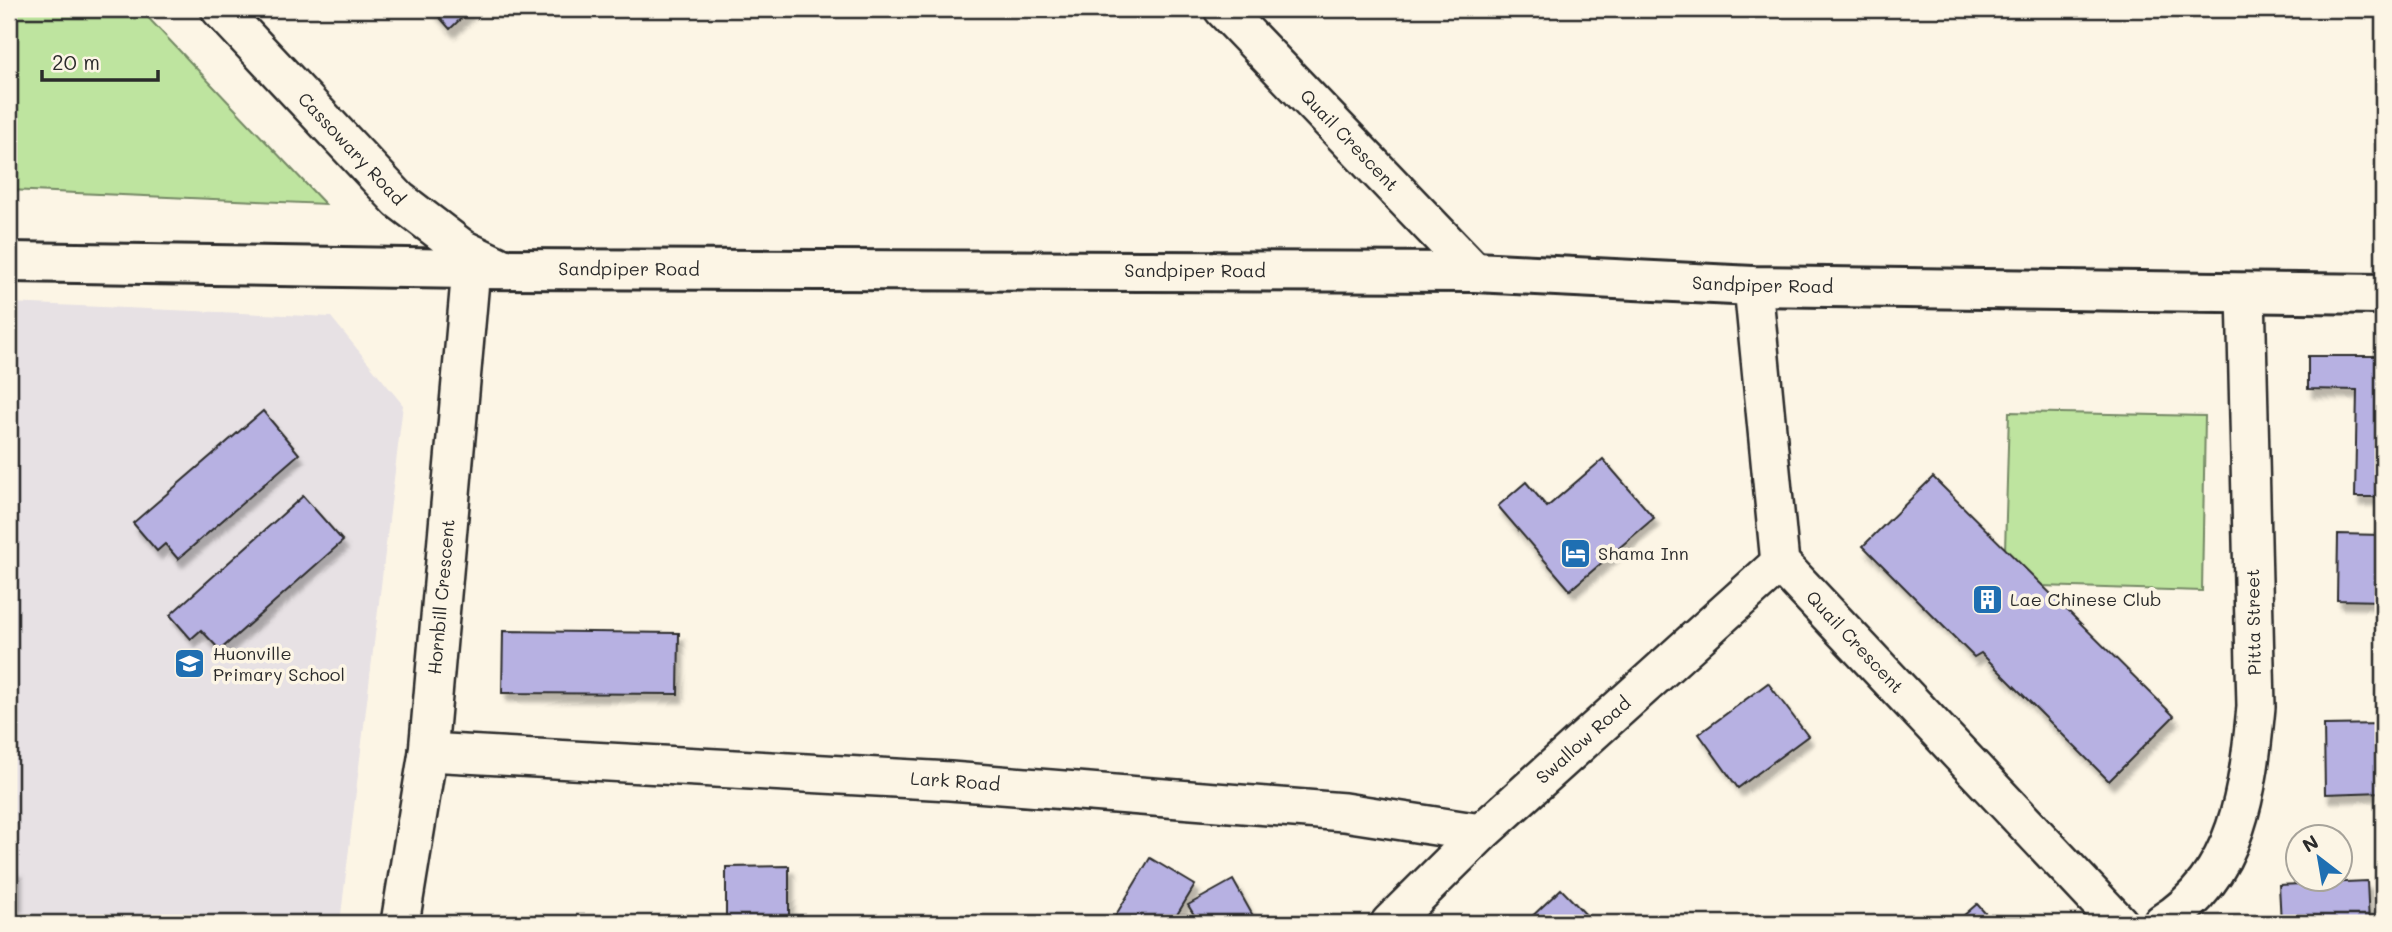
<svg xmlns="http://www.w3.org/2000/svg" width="2392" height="932" font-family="Mali,sans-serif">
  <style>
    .built { fill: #e7e1e4 }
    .green { fill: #bee49f; stroke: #748865; stroke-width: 2 }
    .building { fill: #b7b1e2; stroke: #2b2b2b; stroke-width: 2; filter: url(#shadow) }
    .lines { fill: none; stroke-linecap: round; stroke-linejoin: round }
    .minor-casing { stroke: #2b2b2b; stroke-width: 42 }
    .tertiary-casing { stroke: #2b2b2b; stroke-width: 44 }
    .minor { stroke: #fcf5e5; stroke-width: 37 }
    .tertiary { stroke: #fcf5e5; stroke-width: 38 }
    .labels { text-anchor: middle; stroke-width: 7; stroke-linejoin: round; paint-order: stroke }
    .street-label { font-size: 18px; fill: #2b2b2b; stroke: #fcf5e5 }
    .poi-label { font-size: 18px; fill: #2b2b2b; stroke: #fcf5e5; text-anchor: start }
  </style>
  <defs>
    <filter id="shadow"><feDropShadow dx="4.5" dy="8" stdDeviation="2" flood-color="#0004"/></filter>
  </defs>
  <rect width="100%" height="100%" fill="#fcf5e5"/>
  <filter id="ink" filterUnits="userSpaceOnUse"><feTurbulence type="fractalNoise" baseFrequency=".0143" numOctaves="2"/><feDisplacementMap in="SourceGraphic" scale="14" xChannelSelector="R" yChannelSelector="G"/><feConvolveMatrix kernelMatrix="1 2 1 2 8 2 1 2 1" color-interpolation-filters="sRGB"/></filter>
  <g filter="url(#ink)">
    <path class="built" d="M9,303L331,317L403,405L340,923H9Z"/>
    <path class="green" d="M9,9H140L325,204L9,190Z
      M2009,412L2205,416L2202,591L2004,585Z"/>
    <path class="building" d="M432,9H471L450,29Z
      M2308,356H2383V497H2355L2357,390L2308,389Z
      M263,411L299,454L178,559L165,544L157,551L133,523Z
      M1603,459L1654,518L1570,590L1498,506L1526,482L1547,507Z
      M1933,477L2174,716L2109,781L1981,653L1974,657L1863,546Z
      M303,496L343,541L220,650L201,630L191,639L170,615Z
      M2338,534L2383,535V601L2337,600Z
      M503,631L679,633L678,694L502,693Z
      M1768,683L1808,736L1738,788L1699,734Z
      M2383,724V792L2325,794L2324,725Z
      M1150,858L1195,885L1172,923H1111Z
      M789,866V923H726V867Z
      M9,868L17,870V904H9Z
      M1233,880L1257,923H1199L1188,905Z
      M2367,881L2369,923H2281L2279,885Z
      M1561,889L1594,923H1525Z
      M1977,904L1994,923H1955Z"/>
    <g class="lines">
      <defs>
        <g id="minor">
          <path id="s1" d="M220,9L399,200L463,249L503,268"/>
          <path id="s2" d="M1223,9L1475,272"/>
          <path id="s3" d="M1753,286L1780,563L2119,923"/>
          <path id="s4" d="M428,752L950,781L1344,812L1481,833"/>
          <path id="s5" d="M400,923L428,752L471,269"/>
          <path id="s6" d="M1390,923L1481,833L1780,563"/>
          <path d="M2162,923C2239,876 2248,789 2256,707L2246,292"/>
        </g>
        <g id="tertiary">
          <path id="s7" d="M9,262L471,269L1475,272L1753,286L2383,294"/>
        </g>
      </defs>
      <use href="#minor" class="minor-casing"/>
      <use href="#tertiary" class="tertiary-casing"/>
      <use href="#minor" class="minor"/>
      <use href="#tertiary" class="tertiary"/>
    </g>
  </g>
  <defs>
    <symbol id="hotel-square" viewBox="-11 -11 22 22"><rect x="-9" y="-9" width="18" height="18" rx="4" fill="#1f6fb2" stroke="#fcf5e5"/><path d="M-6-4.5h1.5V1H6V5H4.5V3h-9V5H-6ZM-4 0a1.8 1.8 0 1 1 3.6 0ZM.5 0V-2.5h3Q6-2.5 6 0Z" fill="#fff"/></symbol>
    <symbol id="building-square" viewBox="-11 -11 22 22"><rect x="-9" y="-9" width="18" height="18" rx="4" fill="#1f6fb2" stroke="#fcf5e5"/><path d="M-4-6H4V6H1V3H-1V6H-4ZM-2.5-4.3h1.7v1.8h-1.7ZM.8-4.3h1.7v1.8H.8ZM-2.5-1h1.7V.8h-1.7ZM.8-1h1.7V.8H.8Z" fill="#fff"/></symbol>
    <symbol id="school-square" viewBox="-11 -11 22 22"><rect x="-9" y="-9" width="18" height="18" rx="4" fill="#1f6fb2" stroke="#fcf5e5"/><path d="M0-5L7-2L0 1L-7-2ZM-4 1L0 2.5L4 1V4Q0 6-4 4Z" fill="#fff"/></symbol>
  </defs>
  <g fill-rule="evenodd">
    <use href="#hotel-square" x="1558" y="536" width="35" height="35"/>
    <use href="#building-square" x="1970" y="582" width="35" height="35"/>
    <use href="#school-square" x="172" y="646" width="35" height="35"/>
  </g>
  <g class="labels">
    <g class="street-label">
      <text dy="6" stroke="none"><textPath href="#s2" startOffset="182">Quail Crescent</textPath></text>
      <text dy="6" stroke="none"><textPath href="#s1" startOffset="192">Cassowary Road</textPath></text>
      <text dy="6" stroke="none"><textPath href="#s7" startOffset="620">Sandpiper Road</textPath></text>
      <text dy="6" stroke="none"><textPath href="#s7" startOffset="1186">Sandpiper Road</textPath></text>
      <text dy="6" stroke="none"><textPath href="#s7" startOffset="1754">Sandpiper Road</textPath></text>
      <text dy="6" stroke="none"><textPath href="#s5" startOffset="329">Hornbill Crescent</textPath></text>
      <text transform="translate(2254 622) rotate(-91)" y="6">Pitta Street</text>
      <text dy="6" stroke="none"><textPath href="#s3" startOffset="387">Quail Crescent</textPath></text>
      <text dy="6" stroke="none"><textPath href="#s6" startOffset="266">Swallow Road</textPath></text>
      <text dy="6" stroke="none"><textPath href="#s4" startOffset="528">Lark Road</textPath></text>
    </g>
    <g class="poi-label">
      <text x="1598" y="560">Shama Inn</text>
      <text x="2010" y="606">Lae Chinese Club</text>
      <text x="213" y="660">Huonville<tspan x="213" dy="21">Primary School</tspan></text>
    </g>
  </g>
  <rect width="2392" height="932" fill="none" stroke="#fcf5e5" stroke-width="35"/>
  <rect x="18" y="18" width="2357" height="897" fill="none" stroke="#2b2b2b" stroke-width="2.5" filter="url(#ink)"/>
  <g transform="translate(2319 858) rotate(329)"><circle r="33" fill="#fcf5e5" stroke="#a8a49b" stroke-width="2"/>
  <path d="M0-5L12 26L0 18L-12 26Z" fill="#1f6fb2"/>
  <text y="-10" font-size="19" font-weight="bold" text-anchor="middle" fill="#2b2b2b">N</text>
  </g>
  <path d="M42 70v10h116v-10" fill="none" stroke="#2b2b2b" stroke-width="3.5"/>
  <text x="52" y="70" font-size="21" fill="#2b2b2b" stroke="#fcf5e5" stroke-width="5" paint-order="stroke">20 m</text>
</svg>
